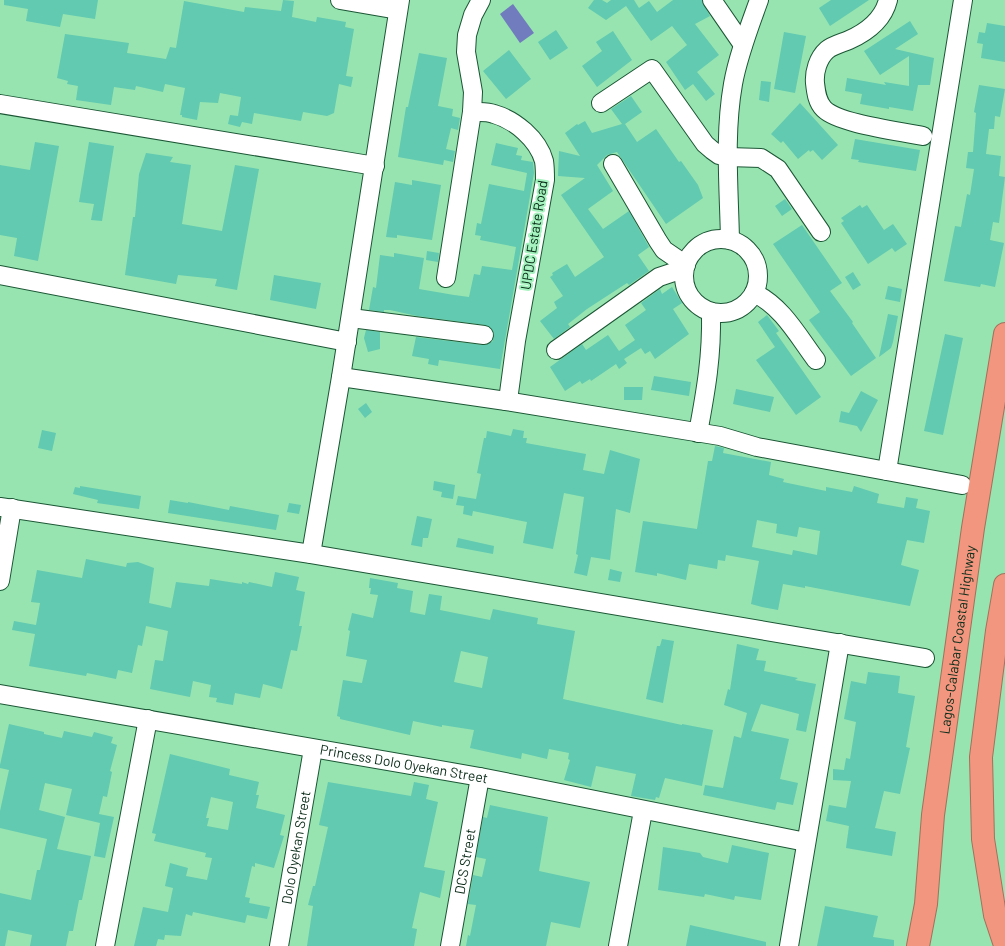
<svg xmlns="http://www.w3.org/2000/svg" width="1005" height="946" font-family="Barlow,sans-serif">
  <style>
    .water { fill: #707cbd }
    .building { fill: #61cab0; fill-rule: evenodd }
    .lines { fill: none; stroke-linecap: round; stroke-linejoin: round }
    .minor-casing { stroke: #1b5634; stroke-width: 20 }
    .highway-casing { stroke: #a1715b; stroke-width: 24 }
    .minor { stroke: #fff; stroke-width: 18 }
    .highway { stroke: #f2967f; stroke-width: 22 }
    .labels { text-anchor: middle; stroke-width: 4; stroke-linejoin: round; paint-order: stroke }
    .street-label { font-size: 14px; fill: #0b2c19; stroke: #a4f2be }
  </style>
  <rect width="100%" height="100%" fill="#97e4b1"/>
  <path class="water" d="M513,4L534,33L520,43L500,14Z"/>
  <path class="building" d="M4,0H98L95,19L63,14L60,27L26,21L28,9L4,5Z
    M283,0L294,1L292,17L316,22L317,17L346,22L345,27L354,29L346,76L353,77L351,87L339,84L334,113L327,116L303,112L301,121L254,113L252,124L242,122L240,127L228,124L230,115L238,116L241,97L220,93L218,103L200,102L197,120L182,117V115H180L185,88L165,84L163,92L136,86L135,90L114,87L111,105L76,100L78,86L67,84L68,81L57,78L65,34L129,43L127,53L166,59L170,47L176,48L184,1L244,12L245,7L281,11Z
    M594,0H602L607,3L611,0H634L639,8L649,1L657,12L673,0H702L710,16L695,24L719,55L697,72L715,94L706,101L693,84L685,90L666,62L687,45L672,26L651,41L626,6L606,20L588,8Z
    M831,0H869L830,26L819,8Z
    M910,21L918,34L895,49L934,58L930,85H918L913,111L889,107V109L860,104L862,94L845,91L847,78L886,85L884,82L909,86V56L880,75L864,51Z
    M987,23L1005,26V62L981,58L983,44L977,43L979,32L985,33Z
    M556,30L568,48L550,60L538,42Z
    M613,31L632,60L597,87L582,66L602,51L596,42Z
    M784,32L806,36L795,93L774,89Z
    M509,50L531,79L506,99L483,71Z
    M419,53L447,58L438,106L453,109L452,116L460,118L458,130L451,128L446,149L455,151L453,162L444,160L443,165L398,157L406,107H408Z
    M761,81L771,82L769,102L759,100Z
    M979,85L1005,89L1000,117L995,116L994,129H989L986,154L1001,156L999,176L1005,177L999,223L993,222L990,240L1004,243L995,287L981,284L980,287L944,281L955,226L961,227L967,194L970,195L974,169L966,168L968,152H973L976,113L974,112Z
    M631,96L642,112L625,124L637,142L656,129L679,162L681,161L698,185L703,198L666,224L617,152L607,155L597,165L613,191L588,209L603,229L629,211L649,247L638,255L649,271L629,285L627,283L587,309L568,324L570,327L554,339L540,321L557,308L554,302L563,296L550,277L553,275L552,273L567,264L575,277L604,257L561,195L585,178L558,176L559,151L580,156L565,133L577,124L578,125L585,121L592,133L622,124L611,109Z
    M800,103L838,145L822,160L813,150L810,152L809,150L798,159L783,141L781,143L771,134Z
    M855,139L920,150L916,171L858,162L859,160L851,159Z
    M35,142L59,146L38,261L14,256L17,238L0,235V165L30,170Z
    M89,142L114,146L102,221L91,220L94,204L79,202Z
    M496,143L518,148L516,155L522,156L521,160L533,162L534,173L500,369L439,360L438,366L428,364L429,359L412,356L416,337L483,345L488,344L493,341V331L485,325L417,316L390,310H384V312L369,310L373,287L376,288L380,255L394,257V253L424,258L419,289L454,295L469,297L474,274L480,275L482,266L512,270L516,247L480,240L481,236L475,235L477,223L481,224L489,184L524,191L527,173L491,165Z
    M146,153L173,157L170,162L191,165L182,224L222,231L235,165L259,169L237,290L215,286L217,279L178,275L176,284L125,275L133,217H135L139,174Z
    M412,180L441,185L432,240L397,235V238L386,237L395,182L412,185Z
    M785,199L792,209L782,216L775,206Z
    M860,205L862,208L867,205L884,230L893,224L907,244L895,252L892,248L868,264L841,223L844,221L841,218Z
    M802,225L842,283L830,291L853,322L852,323L876,358L851,376L809,320L820,312L773,244Z
    M427,251L439,253L438,262L426,260Z
    M853,272L861,285L853,290L845,277Z
    M274,275L321,283L316,309L270,300Z
    M888,286L902,289L900,302L885,299Z
    M672,287L682,303L673,309L689,334L655,359L650,351L645,354L641,348L624,359L627,363L619,369L616,364L591,381L590,379L582,384L580,381L565,391L550,367L582,344L586,350L608,335L619,351L635,340L625,325L646,310L641,303L660,289L662,294Z
    M888,314L898,316L893,342L891,348L879,357Z
    M767,315L779,331L776,333L821,397L796,415L756,360L775,347L758,322Z
    M366,330L380,332V349L368,352L364,338Z
    M945,334L963,338L943,435L924,431Z
    M654,376L691,382L689,396L651,390Z
    M624,387H643L642,400H624Z
    M736,389L774,397L770,412L733,404Z
    M861,391L878,400L861,432L857,426L839,422L841,411L849,413Z
    M366,403L372,412L365,418L358,409Z
    M513,429L524,431L523,438H527L526,443L586,454L583,470L604,474L610,450L640,459L630,513L616,509L610,560L591,557L587,576L574,573L578,555L576,554L584,497L564,493L553,549L523,543L527,522L473,511L472,516L463,514L464,506L456,505L458,496L476,499L481,474L477,473L484,438H486L487,431L511,436Z
    M42,430L56,433L52,451L38,448Z
    M715,446L724,448L723,453L771,462L769,475L784,479L783,482L826,491V487L852,492L854,486L879,494L877,503L904,508L906,497L918,499L916,508L930,511L924,543L907,540L901,565L919,570L910,606L805,586V588L783,584L778,610L762,607L751,604L759,561L726,555L725,561L718,560L717,569L689,564L686,580L657,573V576L635,572L643,521L697,529L708,461H712ZM757,520L777,524L776,533L797,537L799,527L820,531L817,555L793,550L792,555L752,547Z
    M434,481L455,485L453,499L441,497L442,492L433,490Z
    M80,486L141,496L139,509L97,503L98,500L73,494L75,487L80,488Z
    M170,500L188,503V502L229,510L230,506L279,515L276,530L168,513Z
    M289,503L301,505L299,514L287,512Z
    M417,516L432,519L428,538H423L422,547L411,545Z
    M458,538L494,546L493,554L456,547Z
    M86,559L126,567L127,563L138,562L154,568L149,603L171,608L176,582L209,586L210,579L242,584V582L248,584L249,582L272,587L275,572L299,577L296,590L305,592L299,626H302L297,651L291,650L282,689L263,684L260,698L235,693L233,705L216,702L217,698L209,697L211,685L193,681L190,697L150,689L155,660L163,661L168,631L146,626L142,646L138,645L132,673L118,670L116,679L87,673L86,676L29,666L35,634L12,630L14,621L36,625L40,603L31,602L37,570L82,578Z
    M610,569L622,572L620,582L608,580Z
    M370,578L398,583L397,588L413,591L410,612L425,615L429,594L442,596L440,610L490,620L493,609L538,618L537,624L575,631L563,699L682,725V724L713,730L702,786L665,778L659,798L656,797L655,800L631,796L636,774L596,766L591,787L564,780L570,760L568,759L569,753L549,749L547,759L522,753L521,759L470,748L474,730L442,725V727L413,721L410,735L340,719V717L337,716L343,680L362,683L367,660L346,656L350,631L348,630L352,613L373,618L378,595L370,594L371,588H369ZM461,651L488,657L482,688L454,682Z
    M662,639L674,641L663,703L646,699L657,646H660Z
    M737,644L759,649L756,660L766,661L764,671L798,678L795,680L816,684L806,732L796,730L799,714L761,704L751,731L789,739L780,779L798,783L793,805L777,802L775,810L703,795L705,785L723,788L734,736L741,738L747,713L724,705L728,689L730,690Z
    M868,672L900,676L898,693L915,696L906,747L910,748L900,794L884,791L875,828L896,832L892,856L846,848L849,826L826,821L829,805L846,808L851,781L833,780V769L844,770L846,758L850,759L856,722L844,719L851,681L866,684Z
    M9,724L44,732V734L62,738L64,731L92,737L94,732L113,737L111,743L117,745L110,771L112,772L107,797L103,796L99,814L114,817L105,858L94,856L100,823L66,815L72,789L45,783L39,810L65,817L57,849L91,856L82,900H79L73,931H69L66,946H30L32,935L8,930L5,946H0V893L31,900L37,870H40L47,839L0,828V811L9,770L0,768V765Z
    M170,754L230,769L229,775L259,782L256,795H259L256,808L285,815L280,835L284,836L274,868L255,863V867L252,866L245,897L250,898L249,903L270,907L267,919L247,915L245,923L193,912L192,916L186,914L181,936L165,935L164,940L158,939L156,946H134L143,907L168,912L173,888L165,886L170,863L188,868L186,876L207,880L212,858L205,857L206,853L154,841L156,834L152,833ZM211,797L233,802L228,830L207,826L209,818H206Z
    M328,782L411,796L414,782L429,785L426,799L438,802L424,867L445,871L440,898L420,892L412,928L417,929L414,946H307L313,906L308,905L313,886H315L328,827L319,825Z
    M490,805L548,817L539,871L590,882L580,928L551,922L546,946H466L468,935L470,936L476,905L468,904L473,875L482,877L486,859L476,857L483,817L487,818Z
    M732,845L769,853L761,900L735,896L734,900L705,894L704,897L658,890L663,847L700,853L703,857L728,863Z
    M825,906L878,916L873,937L894,940V946H817Z
    M690,925L766,942V946H686Z"/>
  <g class="lines">
    <defs>
      <g id="minor">
        <path d="M340,0L398,10"/>
        <path d="M712,0L743,45"/>
        <path d="M888,0C883,20 867,32 849,40C842,43 833,45 827,50C818,58 814,72 815,83C816,92 817,102 824,109C839,124 900,131 923,136"/>
        <path d="M601,103L652,69L705,144L712,150L719,155L728,157L761,158L778,169L821,232"/>
        <path d="M0,104L375,166"/>
        <path d="M472,112C479,112 487,111 494,114C515,120 538,139 544,161C545,167 545,174 545,180L516,341L509,393L506,401"/>
        <path d="M613,164L658,241L664,250L686,265"/>
        <circle cx="721" cy="276" r="37"/>
        <path d="M730,240C729,188 724,135 733,84C738,56 749,28 759,0"/>
        <path d="M0,275L347,342"/>
        <path d="M446,278L472,112L473,92L466,52L467,35L473,15L481,0"/>
        <path d="M754,293C782,306 798,336 816,360"/>
        <path d="M351,318L484,335"/>
        <path d="M556,350L659,277L674,272L684,271"/>
        <path d="M341,377L506,401L720,436L757,447L962,485"/>
        <path d="M698,433C706,390 712,356 711,312"/>
        <path d="M887,471L963,0"/>
        <path d="M0,507L311,554L925,658"/>
        <path d="M311,554L341,377L400,0"/>
        <path d="M0,581L12,508"/>
        <path id="s1" d="M0,694L480,777L806,842"/>
        <path d="M105,946L148,719"/>
        <path id="s2" d="M279,946L313,749"/>
        <path id="s3" d="M450,946L480,777"/>
        <path d="M618,946L643,811"/>
        <path d="M789,946L840,643"/>
      </g>
      <g id="highway">
        <path d="M1005,585L997,631L981,757L983,839L995,915L1005,945"/>
        <path id="s4" d="M918,946L926,904L933,815L973,528L1005,334"/>
      </g>
    </defs>
    <use href="#minor" class="minor-casing"/>
    <use href="#highway" class="highway-casing"/>
    <use href="#minor" class="minor"/>
    <use href="#highway" class="highway"/>
  </g>
  <g class="labels">
    <g class="street-label">
      <text transform="translate(534 235) rotate(-81)" y="5">UPDC Estate Road</text>
      <text dy="5" stroke="none"><textPath href="#s4" startOffset="309">Lagos-Calabar Coastal Highway</textPath></text>
      <text dy="5" stroke="none"><textPath href="#s1" startOffset="410">Princess Dolo Oyekan Street</textPath></text>
      <text dy="5" stroke="none"><textPath href="#s2" startOffset="100">Dolo Oyekan Street</textPath></text>
      <text dy="5" stroke="none"><textPath href="#s3" startOffset="86">DCS Street</textPath></text>
    </g>
  </g>
</svg>
